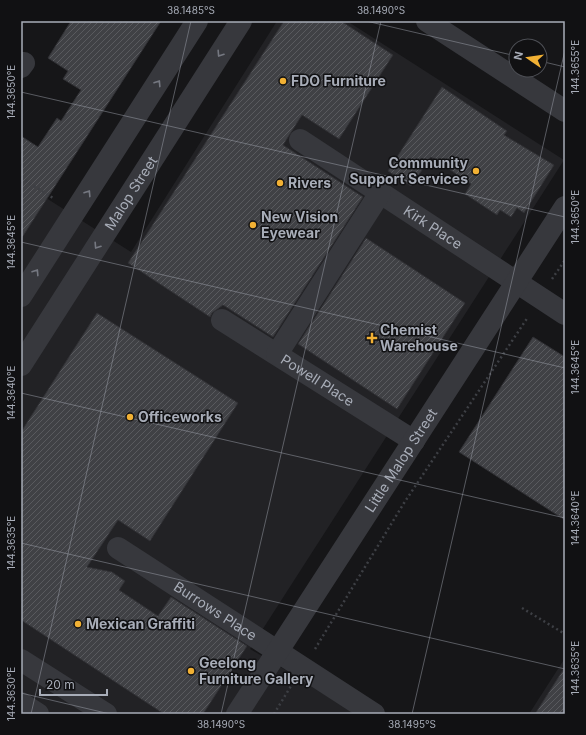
<svg xmlns="http://www.w3.org/2000/svg" width="586" height="735" font-family="Inter,sans-serif">
  <style>
    .built { fill: #222225 }
    .building { fill: url(#building-hatch); stroke: #303034 }
    .lines { fill: none; stroke-linecap: round; stroke-linejoin: round }
    .path { stroke: #3d3f44; stroke-width: 2.5; stroke-dasharray: 2 3; stroke-linecap: butt }
    .minor { stroke: #37383d; stroke-width: 22 }
    .oneway { stroke: #757881 }
    .ticks { fill: none; stroke: #a8adb8; stroke-width: 1; stroke-opacity: 0.45 }
    .poi-dot { fill: #f2b134; stroke: #111113; stroke-width: 1.5 }
    .labels { text-anchor: middle; stroke-width: 3; stroke-linejoin: round; paint-order: stroke }
    .poi-label { font-size: 14px; font-weight: bold; fill: #a8adb8; stroke: #111113; text-anchor: start }
    .street-label { font-size: 14px; fill: #a8adb8; stroke: #111113 }
    .neatline { fill: none; stroke: #a8adb8; stroke-width: 1.5 }
    .ticks-label { font-size: 10px; text-anchor: middle; fill: #a8adb8 }
  </style>
  <defs>
    <pattern id="building-hatch" width="6" height="6" patternUnits="userSpaceOnUse"><rect width="6" height="6" fill="#404145"/><path d="M-1 1l2-2M0 6l6-6M5 7l2-2" fill="none" stroke="#595a5e"/></pattern>
  </defs>
  <rect width="100%" height="100%" fill="#161618"/>
  <path class="built" d="M277,21H347L564,160L250,649L304,681L354,714H21V182L131,252Z
    M565,658V714H529Z"/>
  <path class="building" d="M71,21H161L21,239V136L38,147L57,118L61,121L81,90L63,79L68,71L48,58Z
    M284,21H341L393,55L339,139L302,115L283,145L363,197L273,337L223,305L212,313L210,317L128,263Z
    M442,87L507,131L504,135L554,165L524,213L517,208L511,217L500,210L497,215L465,194L471,184L431,157L411,186L388,171Z
    M366,238L465,303L397,409L298,344Z
    M97,313L238,403L150,541L118,520L87,567L112,572L125,581L119,590L158,616L171,597L247,646L203,714H164L21,620V432Z
    M533,337L565,357V520L459,452Z
    M565,667V714H535Z"/>
  <g class="lines">
    <path class="path" d="M21,178L53,198
      M552,279L565,260
      M522,608L565,634
      M315,649L404,503L528,317
      M274,714L291,686"/>
    <g class="minor">
      <path d="M427,21L565,111"/>
      <path d="M21,67L24,63"/>
      <path id="s1" d="M300,140L565,314"/>
      <path d="M21,296L197,21"/>
      <path id="s2" d="M222,320L414,441"/>
      <path d="M277,354L380,193"/>
      <path id="s3" d="M21,365L241,21"/>
      <path id="s4" d="M118,548L374,714"/>
      <path d="M21,660L106,714"/>
      <path d="M21,703L38,714"/>
      <path id="s5" d="M237,714L565,207"/>
    </g>
  </g>
  <defs><path id="oneway-chevron" d="M-2-3.5L2.5 0L-2 3.5" fill="none" stroke-width="1.6" stroke-linecap="round" stroke-linejoin="round"/></defs>
  <g class="oneway">
    <use href="#oneway-chevron" transform="translate(220 54) rotate(123)"/>
    <use href="#oneway-chevron" transform="translate(158 83) rotate(-57)"/>
    <use href="#oneway-chevron" transform="translate(88 193) rotate(-57)"/>
    <use href="#oneway-chevron" transform="translate(97 246) rotate(123)"/>
    <use href="#oneway-chevron" transform="translate(36 272) rotate(-57)"/>
  </g>
  <path class="ticks" d="M366,21L516,56M540,61L565,67M21,92L565,217M21,242L565,368M21,393L565,518M21,543L565,669M21,693L110,714M31,714L191,21M221,714L381,21M412,714L565,50"/>
  <g class="poi-dot">
    <circle cx="283" cy="81" r="4"/>
    <circle cx="476" cy="171" r="4"/>
    <circle cx="280" cy="183" r="4"/>
    <circle cx="253" cy="225" r="4"/>
    <path d="M370 332h4v4h4v4h-4v4h-4v-4h-4v-4h4z"/>
    <circle cx="130" cy="417" r="4"/>
    <circle cx="78" cy="624" r="4"/>
    <circle cx="191" cy="671" r="4"/>
  </g>
  <g class="labels">
    <g class="poi-label">
      <text x="291" y="86">FDO Furniture</text>
      <text x="468" y="168" text-anchor="end">Community<tspan x="468" dy="16">Support Services</tspan></text>
      <text x="288" y="188">Rivers</text>
      <text x="261" y="222">New Vision<tspan x="261" dy="16">Eyewear</tspan></text>
      <text x="380" y="335">Chemist<tspan x="380" dy="16">Warehouse</tspan></text>
      <text x="138" y="422">Officeworks</text>
      <text x="86" y="629">Mexican Graffiti</text>
      <text x="199" y="668">Geelong<tspan x="199" dy="16">Furniture Gallery</tspan></text>
    </g>
    <g class="street-label">
      <text dy="5" stroke="none"><textPath href="#s3" startOffset="204">Malop Street</textPath></text>
      <text dy="5" stroke="none"><textPath href="#s1" startOffset="159">Kirk Place</textPath></text>
      <text dy="5" stroke="none"><textPath href="#s2" startOffset="113">Powell Place</textPath></text>
      <text dy="5" stroke="none"><textPath href="#s5" startOffset="302">Little Malop Street</textPath></text>
      <text dy="5" stroke="none"><textPath href="#s4" startOffset="116">Burrows Place</textPath></text>
    </g>
  </g>
  <rect width="586" height="735" fill="none" stroke="#111113" stroke-width="44"/>
  <g transform="translate(528 58) rotate(283)"><circle r="19" fill="#111113" stroke="#4d4f55"/>
  <path d="M0-3L7 15L0 10L-7 15Z" fill="#f2b134"/>
  <text y="-6" font-size="11" font-weight="bold" text-anchor="middle" fill="#a8adb8">N</text>
  </g>
  <path d="M40 689v6h67v-6" fill="none" stroke="#a8adb8" stroke-width="2"/>
  <text x="46" y="689" font-size="12" fill="#a8adb8" stroke="#111113" stroke-width="3" paint-order="stroke">20 m</text>
  <rect x="22" y="22" width="542" height="691" class="neatline"/>
  <g class="ticks-label">
    <text x="191" y="14">38.1485°S</text>
    <text x="381" y="14">38.1490°S</text>
    <text transform="translate(575 67) rotate(-90)" y="4">144.3655°E</text>
    <text transform="translate(11 92) rotate(-90)" y="4">144.3650°E</text>
    <text transform="translate(575 217) rotate(-90)" y="4">144.3650°E</text>
    <text transform="translate(11 242) rotate(-90)" y="4">144.3645°E</text>
    <text transform="translate(575 367) rotate(-90)" y="4">144.3645°E</text>
    <text transform="translate(11 393) rotate(-90)" y="4">144.3640°E</text>
    <text transform="translate(575 518) rotate(-90)" y="4">144.3640°E</text>
    <text transform="translate(11 543) rotate(-90)" y="4">144.3635°E</text>
    <text transform="translate(575 668) rotate(-90)" y="4">144.3635°E</text>
    <text transform="translate(11 694) rotate(-90)" y="4">144.3630°E</text>
    <text x="221" y="728">38.1490°S</text>
    <text x="412" y="728">38.1495°S</text>
  </g>
</svg>
